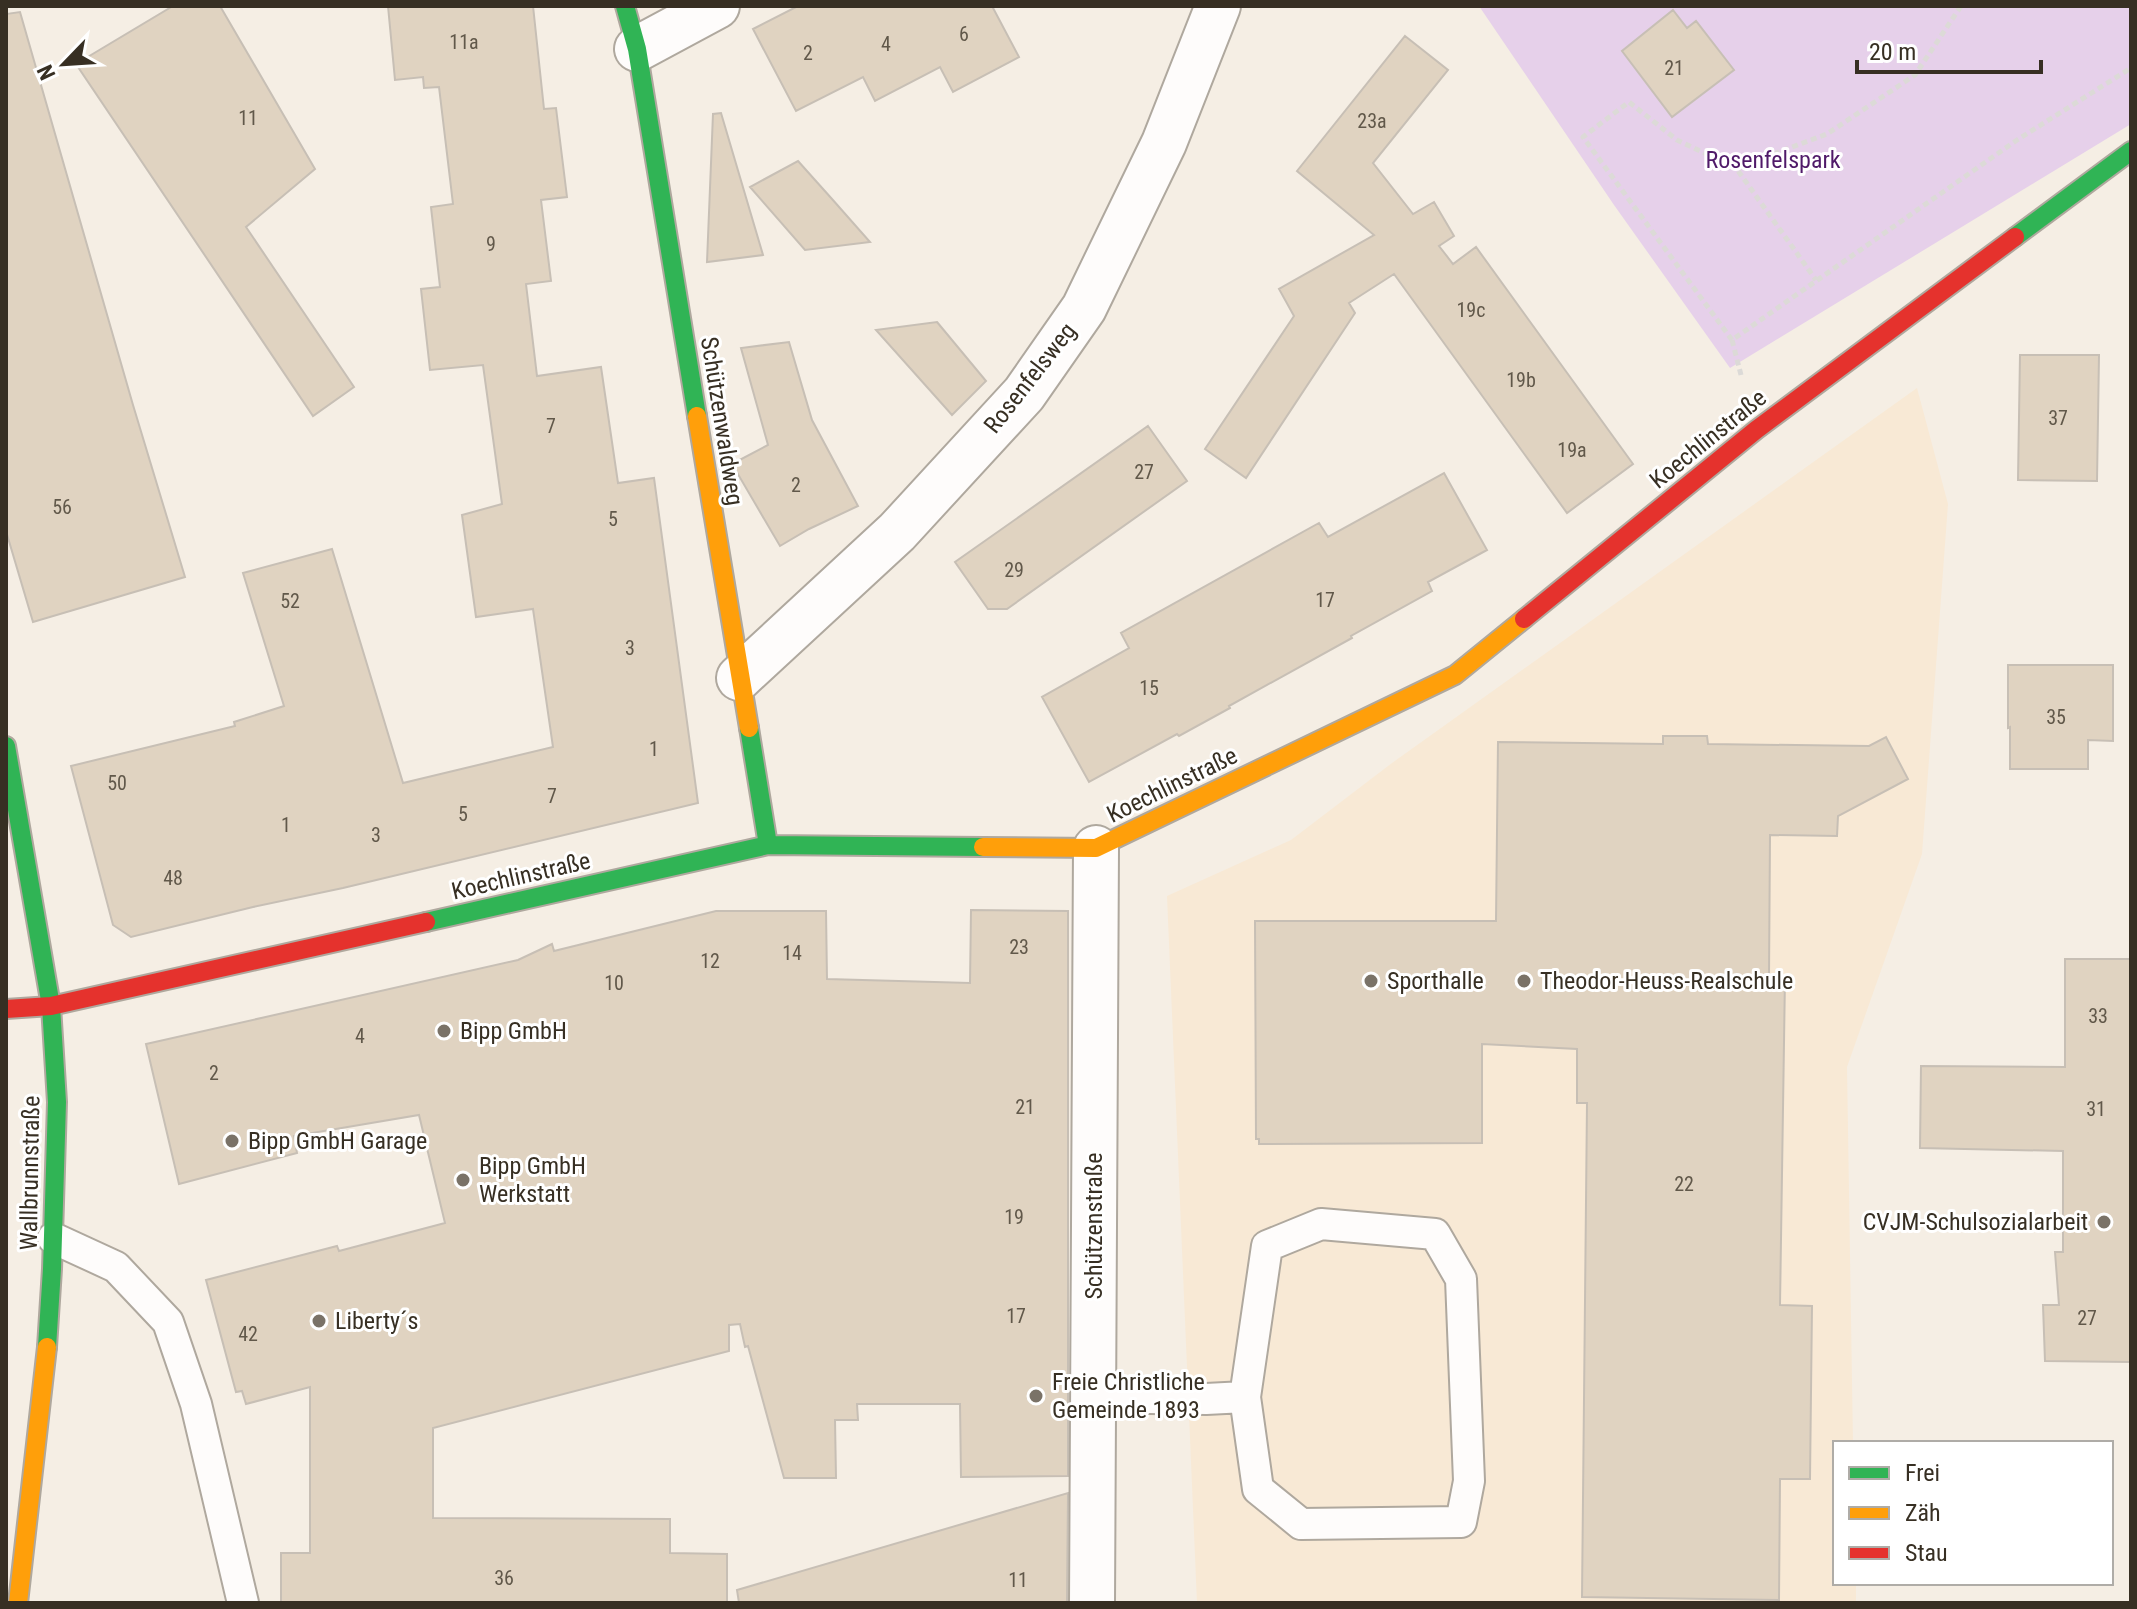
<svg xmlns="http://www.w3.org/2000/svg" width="2137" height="1609" font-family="'Roboto Condensed',sans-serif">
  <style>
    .built { fill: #f8e9d5 }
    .green { fill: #e6d0ea }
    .building { fill: #e0d3c1; stroke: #c7bfb5; stroke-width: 2 }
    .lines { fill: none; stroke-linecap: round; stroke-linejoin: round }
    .lane-casing { stroke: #afa89e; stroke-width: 34 }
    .street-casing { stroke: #afa89e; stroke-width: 48 }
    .fast-casing { stroke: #afa89e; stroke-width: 22 }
    .slow-casing { stroke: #afa89e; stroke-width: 22 }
    .jam-casing { stroke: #afa89e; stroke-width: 22 }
    .path { stroke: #dcdad7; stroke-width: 5; stroke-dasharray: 6 4; stroke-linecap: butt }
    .lane { stroke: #fefcfb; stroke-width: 30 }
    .street { stroke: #fefcfb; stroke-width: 44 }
    .fast { stroke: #30b455; stroke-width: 18 }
    .slow { stroke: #ff9f0a; stroke-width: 18 }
    .jam { stroke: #e5322d; stroke-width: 18 }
    .poi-dot { fill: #7a7267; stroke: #fff; stroke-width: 3 }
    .labels { text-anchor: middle; stroke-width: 6; stroke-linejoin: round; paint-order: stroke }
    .number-label { font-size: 20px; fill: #61584a }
    .park-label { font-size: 24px; fill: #501a69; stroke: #fff }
    .street-label { font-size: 24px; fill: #372f23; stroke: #fff }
    .poi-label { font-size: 24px; fill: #372f23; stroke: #fff; text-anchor: start }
  </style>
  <rect width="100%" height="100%" fill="#f5eee4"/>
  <path class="built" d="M1917,388L1948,504L1922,854L1847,1067L1853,1443H1835V1583H1856V1603H1197L1167,896L1291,840L1392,763Z"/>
  <path class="green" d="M1479,6H2131V124L1730,368L1614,205Z"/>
  <path class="building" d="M173,6H220L315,169L246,227L354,387L313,416L76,64Z
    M388,6H533L544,109L556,108L567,197L541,200L551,281L526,284L537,376L601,367L618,483L654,478L698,803L343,888L253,907L131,937L113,925L71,766L235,726L234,722L284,706L243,573L332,549L403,783L553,747L533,609L476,617L462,515L502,504L483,365L430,370L421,289L440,287L431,207L453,204L439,87L424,88L423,77L395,80Z
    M798,6H992L1019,57L953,92L940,67L875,101L863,77L796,111L753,29Z
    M1673,10L1687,28L1696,21L1734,70L1672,117L1622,51Z
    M20,12L133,405L185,577L33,622L6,531V14Z
    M1405,36L1448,70L1373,163L1413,214L1434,202L1454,236L1439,246L1453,264L1476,247L1633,464L1567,513L1394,274L1349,303L1355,313L1246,478L1205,449L1294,316L1279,289L1374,235L1297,171Z
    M721,113L763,255L707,262L713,114Z
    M798,161L832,199L870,242L805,250L750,187Z
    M937,322L986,381L952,415L876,330Z
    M789,342L812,420L858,506L809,529L780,546L732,464L768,445L741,348Z
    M2020,355H2099L2097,481L2018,480Z
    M1148,426L1187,481L1007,609H988L955,562Z
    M1444,473L1487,550L1428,582L1432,591L1351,636L1352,638L1229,706L1230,708L1179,736L1177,734L1089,782L1042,697L1129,648L1121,633L1319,523L1328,537Z
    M2008,665H2113V741L2088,740V769H2010V727L2008,728Z
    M1663,736H1707L1708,744L1869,746L1886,737L1908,779L1838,816L1837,836L1770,835L1769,976L1785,977L1780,1305L1812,1306L1810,1479H1780L1779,1600L1582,1597L1587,1103H1577V1049L1482,1044V1143L1259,1144V1139H1256L1255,921H1496L1498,742L1663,744Z
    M971,910L1068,911V1476L961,1477L960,1404H857L858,1420H835L836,1478H784L748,1346L745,1347L740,1324L729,1325V1351L433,1428V1518L670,1519V1553L727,1554V1603H281V1553H310V1387L246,1404L242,1391L236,1392L206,1280L337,1246L339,1251L445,1223L419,1115L294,1136L297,1153L179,1184L146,1044L518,960L552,944L554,951L716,911H826L827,979L970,983Z
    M2065,959H2131V1362L2045,1361L2043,1305H2059L2055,1252H2063V1151L1920,1148L1921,1066L2065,1067Z
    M1068,1493L1067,1603H739L737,1590Z"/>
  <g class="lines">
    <defs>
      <path id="lane" d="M53,1238L116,1267L168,1322L196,1404L243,1603
        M1093,1397L1206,1399L1245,1397L1267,1246L1321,1224L1435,1234L1461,1279L1469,1481L1461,1522L1301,1524L1258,1489L1245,1397"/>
      <path id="street" d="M637,49L717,6
        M739,678L897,532L1024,394L1084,308L1164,143L1218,6
        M1092,1603L1096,848"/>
      <path id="fast" d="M625,6L637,49L697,416
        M2015,237L2131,151
        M749,728L768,845
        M6,746L51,1006L57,1102L52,1269L47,1347
        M426,922L768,845L983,847"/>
      <path id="slow" d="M697,416L749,728
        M983,847L1096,848L1455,675L1524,619
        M18,1603L47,1347"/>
      <path id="jam" d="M1524,619L1756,430L2015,237
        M6,1009L51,1006L426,922"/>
    </defs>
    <use href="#lane" class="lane-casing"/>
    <use href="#street" class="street-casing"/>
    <use href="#fast" class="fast-casing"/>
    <use href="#slow" class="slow-casing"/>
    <use href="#jam" class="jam-casing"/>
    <path class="path" d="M1736,168L1827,134L1915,75L1961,6
      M1732,340L1583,137L1629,102L1677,140L1736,168L1816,280
      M1741,375L1732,340L2017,140L2131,68"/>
    <use href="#lane" class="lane"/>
    <use href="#street" class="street"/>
    <use href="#fast" class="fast"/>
    <use href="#slow" class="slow"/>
    <use href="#jam" class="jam"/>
  </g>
  <g class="poi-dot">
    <circle cx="1371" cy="981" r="8"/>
    <circle cx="1524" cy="981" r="8"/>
    <circle cx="444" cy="1031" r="8"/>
    <circle cx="232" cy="1141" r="8"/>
    <circle cx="463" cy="1180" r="8"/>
    <circle cx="2104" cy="1222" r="8"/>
    <circle cx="319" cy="1321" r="8"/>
    <circle cx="1036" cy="1396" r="8"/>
  </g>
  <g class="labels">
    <g class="number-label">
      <text x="964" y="41">6</text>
      <text x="464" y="49">11a</text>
      <text x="886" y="51">4</text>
      <text x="808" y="60">2</text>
      <text x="1674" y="75">21</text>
      <text x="248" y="125">11</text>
      <text x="1372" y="128">23a</text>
      <text x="491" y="251">9</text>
      <text x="1471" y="317">19c</text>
      <text x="1521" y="387">19b</text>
      <text x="2058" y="425">37</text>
      <text x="551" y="433">7</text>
      <text x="1572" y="457">19a</text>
      <text x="1144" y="479">27</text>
      <text x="796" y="492">2</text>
      <text x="62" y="514">56</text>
      <text x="613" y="526">5</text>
      <text x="1014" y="577">29</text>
      <text x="1325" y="607">17</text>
      <text x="290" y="608">52</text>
      <text x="630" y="655">3</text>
      <text x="1149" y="695">15</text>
      <text x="2056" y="724">35</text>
      <text x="654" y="756">1</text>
      <text x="117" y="790">50</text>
      <text x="552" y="803">7</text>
      <text x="463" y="821">5</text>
      <text x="286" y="832">1</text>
      <text x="376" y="842">3</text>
      <text x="173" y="885">48</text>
      <text x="1019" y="954">23</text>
      <text x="792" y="960">14</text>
      <text x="710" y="968">12</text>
      <text x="614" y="990">10</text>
      <text x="2098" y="1023">33</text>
      <text x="360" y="1043">4</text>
      <text x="214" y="1080">2</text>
      <text x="1025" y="1114">21</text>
      <text x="2096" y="1116">31</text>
      <text x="1684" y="1191">22</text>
      <text x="1014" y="1224">19</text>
      <text x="1016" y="1323">17</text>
      <text x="2087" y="1325">27</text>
      <text x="248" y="1341">42</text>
      <text x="504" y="1585">36</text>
      <text x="1018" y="1587">11</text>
    </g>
    <g class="park-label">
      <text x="1773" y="168">Rosenfelspark</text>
    </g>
    <g class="street-label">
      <text transform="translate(1030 378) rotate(-52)" y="8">Rosenfelsweg</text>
      <text transform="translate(722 421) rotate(81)" y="8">Schützenwaldweg</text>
      <text transform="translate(1708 439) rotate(-39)" y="8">Koechlinstraße</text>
      <text transform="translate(1172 785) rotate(-26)" y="8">Koechlinstraße</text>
      <text transform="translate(521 876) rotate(-13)" y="8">Koechlinstraße</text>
      <text transform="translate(30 1173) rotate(-89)" y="8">Wallbrunnstraße</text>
      <text transform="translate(1094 1226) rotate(-90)" y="8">Schützenstraße</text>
    </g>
    <g class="poi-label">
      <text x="1387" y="989">Sporthalle</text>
      <text x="1540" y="989">Theodor-Heuss-Realschule</text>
      <text x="460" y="1039">Bipp GmbH</text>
      <text x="248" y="1149">Bipp GmbH Garage</text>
      <text x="479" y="1174">Bipp GmbH<tspan x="479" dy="28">Werkstatt</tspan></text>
      <text x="2088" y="1230" text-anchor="end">CVJM-Schulsozialarbeit</text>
      <text x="335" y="1329">Liberty´s</text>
      <text x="1052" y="1390">Freie Christliche<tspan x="1052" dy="28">Gemeinde 1893</tspan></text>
    </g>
  </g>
  <rect width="2137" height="1609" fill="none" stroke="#372f23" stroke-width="16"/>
  <rect x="1833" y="1441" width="280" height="144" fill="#ffffff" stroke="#afaca7" stroke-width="2"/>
  <rect x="1849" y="1467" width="40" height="12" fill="#30b455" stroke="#afaca7" stroke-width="2"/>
  <text x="1905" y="1481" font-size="24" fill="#372f23">Frei</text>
  <rect x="1849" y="1507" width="40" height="12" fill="#ff9f0a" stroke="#afaca7" stroke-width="2"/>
  <text x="1905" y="1521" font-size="24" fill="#372f23">Zäh</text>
  <rect x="1849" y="1547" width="40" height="12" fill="#e5322d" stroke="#afaca7" stroke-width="2"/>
  <text x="1905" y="1561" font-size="24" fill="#372f23">Stau</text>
  <g transform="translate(64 64) rotate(245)" stroke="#ffffff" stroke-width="6" paint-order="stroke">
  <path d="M0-6L14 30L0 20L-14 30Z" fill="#372f23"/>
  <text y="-12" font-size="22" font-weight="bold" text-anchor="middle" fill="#372f23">N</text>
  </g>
  <path d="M1857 60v12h184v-12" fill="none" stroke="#372f23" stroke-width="4"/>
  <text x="1869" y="60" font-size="24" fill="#372f23" stroke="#ffffff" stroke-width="6" paint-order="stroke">20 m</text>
</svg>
